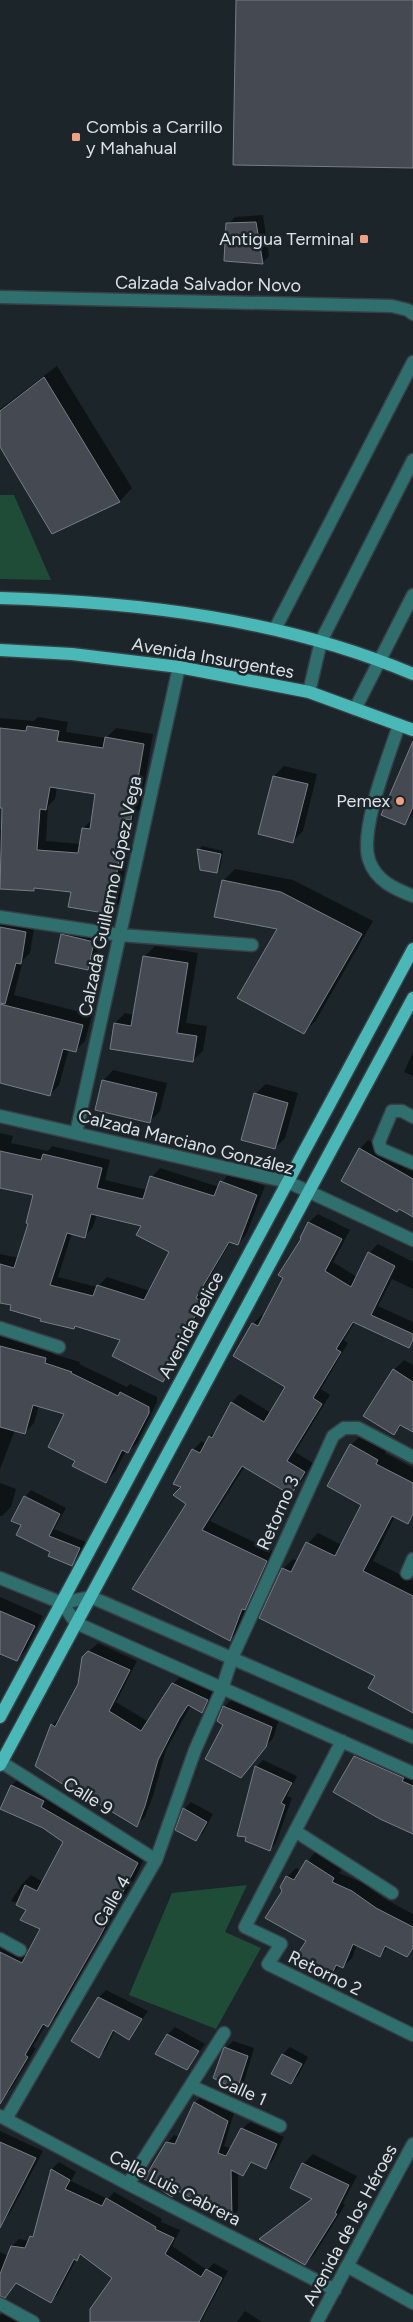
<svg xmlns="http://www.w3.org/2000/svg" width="413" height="2322" font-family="Figtree,sans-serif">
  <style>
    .green { fill: #1f4c36 }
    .shadow { fill: #0007; fill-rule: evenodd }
    .building { fill: #444952; stroke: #777d86; fill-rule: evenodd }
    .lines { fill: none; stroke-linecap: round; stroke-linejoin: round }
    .minor-casing { stroke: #373f44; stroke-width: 15 }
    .major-casing { stroke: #373f44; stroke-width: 15 }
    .minor { stroke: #2f706f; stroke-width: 12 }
    .major { stroke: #49b8b7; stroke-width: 12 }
    .poi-dot { fill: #f39f83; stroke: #1c252a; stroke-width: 2 }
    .labels { text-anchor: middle; stroke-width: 5; stroke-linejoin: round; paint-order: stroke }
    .poi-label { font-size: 18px; fill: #dce2e5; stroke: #1c252a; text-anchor: end }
    .street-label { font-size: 18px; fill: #dce2e5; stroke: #1c252a }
  </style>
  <rect width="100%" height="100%" fill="#1c252a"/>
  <path class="green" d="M0,495H14L51,580L0,579Z
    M247,1885L225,1932L261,1948L216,2029L129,1995L172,1893Z"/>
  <path class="shadow" d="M263,215L269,256L262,263L228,224L235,217Z
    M57,366L132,488L120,501L53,532L0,444V409Z
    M38,717L68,722L66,732L106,738L116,728L153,734L140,809L134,815L119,903L110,913L73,890L36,887L34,890L0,887V830H2L4,807H0V718L34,721ZM57,787L97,793L93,819L83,828L81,844L46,841L48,806L55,799Z
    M413,753V814L405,824Z
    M284,766L317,774L303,831L293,841L274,776Z
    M202,846L223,851L220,868L216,872L199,850Z
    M235,869L293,880L373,921L316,1020L304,1033L279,928L223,881Z
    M0,916L35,922L30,953L23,960L14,995L92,1015L85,1041L75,1051L69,1049L59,1085L50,1095L0,1082Z
    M69,928L101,935L95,962L88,969L62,935Z
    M155,946L198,953L186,1023L207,1026L203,1051L192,1061L115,1023L125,1013L135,1015L145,956Z
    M413,1052V1076L404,1072Z
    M113,1070L167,1083L160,1111L150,1121L103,1081Z
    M266,1084L298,1093L285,1138L275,1148L255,1094Z
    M0,1133L13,1136L11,1143L48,1151L52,1146L110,1160L105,1180L147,1190L152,1177L160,1168L219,1187L229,1173L265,1186L246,1235L237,1244L231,1241L203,1289L210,1293L178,1352L181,1354L171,1372L162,1381L122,1340L76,1325L73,1328L0,1301V1254L19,1258L30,1223L34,1194L0,1182ZM97,1214L143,1225L170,1251L150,1291L107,1277L97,1287L58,1277L72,1233L85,1236L93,1227Z
    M368,1140L413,1165V1215L360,1149Z
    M318,1214L350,1230L333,1262L357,1277L369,1253L378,1244L413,1262V1289L392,1279L378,1306L413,1322V1343L409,1347L355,1322L344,1340L348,1343L321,1389L330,1395L295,1452L313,1463L299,1485L291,1494L245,1466L210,1521L275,1552L253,1600L248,1605L239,1631L230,1639L183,1486L193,1450L202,1441L206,1444L210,1436L219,1427L232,1402L240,1394L271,1413L287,1386L253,1324L262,1315L264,1317L303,1238L301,1237L309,1222Z
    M0,1335L54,1349L53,1354L80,1362L79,1364L127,1387L130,1384L157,1397V1402L137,1443L128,1452L126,1451L115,1472L106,1482L76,1460L65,1414L39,1405L34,1423L25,1432L15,1430L0,1469Z
    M404,1360L413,1365V1409L404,1424L393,1434L394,1370Z
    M361,1435L387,1450L385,1453L413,1468V1517L408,1522L395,1516L373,1561L413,1581V1711L377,1675L283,1569L293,1559L298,1561L308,1543L318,1533L342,1545L363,1504L351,1445Z
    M0,1483L16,1489L11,1507L2,1516H0Z
    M31,1490L66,1508L54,1529L86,1542L78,1558L72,1565L51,1551L22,1524L25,1497Z
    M0,1597L43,1616L26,1650L17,1660L0,1653Z
    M98,1643L137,1661L116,1702L149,1722L173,1684L182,1675L216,1691L211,1703L202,1712L191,1705L166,1750L153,1796L145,1817L136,1825L87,1795L85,1798L52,1725L61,1717L79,1684L83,1657Z
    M231,1700L279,1720L273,1738L241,1777L225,1724L224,1707Z
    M364,1748L413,1774V1834L334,1792L355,1757Z
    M263,1760L297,1776L287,1796L292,1798L276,1843L270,1850L247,1836L239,1835L256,1767Z
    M20,1777L146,1854L137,1874L56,2017L48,2025L46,2024L33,2047L36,2048L11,2089L2,2098L0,2097V1942L59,1970L42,1928L29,1906L11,1901L22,1884L31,1875L43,1882L65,1841L44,1827L0,1807L12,1785Z
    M191,1802L213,1814L203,1833L195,1840L177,1829L184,1809Z
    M315,1852L342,1869L339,1873L361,1882L385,1899L413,1914V1949L407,1956L388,1947L380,1955L357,1944L352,1958L343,1967L340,1965L330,1976L307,1941L284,1891L287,1877L296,1868L301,1870Z
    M106,1990L148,2011L129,2038L115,2030L106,2049L99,2056L73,2040L99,1997Z
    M175,2027L205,2044L187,2069L157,2054L168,2034Z
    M233,2041L254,2048L244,2082L237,2089L226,2048Z
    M290,2047L308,2057L298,2076L290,2083L273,2073L283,2054Z
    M202,2096L234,2113L224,2146L232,2149L242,2129L250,2122L284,2137L273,2160L266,2167L253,2161L243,2175L238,2172V2210L232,2217L178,2189L172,2195L167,2143L174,2135L179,2137L195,2103Z
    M0,2131L43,2151L10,2213L3,2220L0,2218Z
    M313,2154L357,2176L343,2203L345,2205L314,2255L305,2264L261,2239L313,2198L292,2187L303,2164Z
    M59,2162L76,2172L71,2181L108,2199L114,2192L162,2219L161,2222L180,2230L172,2246L207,2270L214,2263L228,2271L201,2322H92L114,2278L82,2254L76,2260L58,2294L51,2301L17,2282L8,2292L0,2287V2252L9,2256L12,2246L19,2239L30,2241L35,2233L52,2169Z
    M245,2311L262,2322H237Z
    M3,2312L19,2321L18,2322H0V2316Z"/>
  <path class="building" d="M236,0H413V168L233,165Z
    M256,222L263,264L224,261L226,223Z
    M44,377L120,502L52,534L0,447V411Z
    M27,726L59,731L57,741L103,748L105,737L144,744L131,820L126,819L110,914L68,907L71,892L34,888V891L0,889L2,808H0V728L26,731ZM50,787L95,794L90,829L82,828L78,853L37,850L40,809L46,810Z
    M413,741V807L405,825L381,815Z
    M273,776L308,784L293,843L258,834Z
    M197,849L221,854L217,873L200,870Z
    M222,880L281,892L362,934L304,1034L237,998L277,929L214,917Z
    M0,927L26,932L21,964L16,963L5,1004L0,1003Z
    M61,934L94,942L88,970L55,963Z
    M143,956L188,963L177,1033L197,1036L193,1062L110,1049L114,1023L131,1026Z
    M0,1004L83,1025L76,1052L63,1049L50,1096L0,1083Z
    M102,1080L157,1093L150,1123L95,1110Z
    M254,1093L288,1103L275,1149L241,1140Z
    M359,1148L413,1179V1217L399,1209L397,1212L341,1181Z
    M0,1151L41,1160L43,1154L102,1168L97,1188L143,1199L150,1176L214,1196L220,1181L257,1195L238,1245L229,1242L196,1298L203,1302L170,1361L173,1363L163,1382L112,1356L120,1340L75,1326L74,1329L40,1321L41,1319L10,1310L11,1305L0,1303V1264L14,1268L28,1224L26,1223L33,1195L0,1188ZM91,1214L141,1226L136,1235L169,1252L144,1300L97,1285L93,1296L50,1285L67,1233L85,1238Z
    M308,1222L342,1239L325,1271L351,1287L368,1252L395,1266L371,1315L413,1334V1340L409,1348L353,1322L336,1349L341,1352L313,1398L322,1404L287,1461L305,1472L291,1495L242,1466L202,1530L267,1561L245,1610L242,1609L230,1641L132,1589L186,1504L173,1495L181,1487L173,1484L192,1449L200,1453L209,1436L212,1438L231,1402L264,1422L285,1387L233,1356L252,1323L258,1326L283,1278L278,1275L301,1239L300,1238Z
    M0,1346L46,1358L45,1363L72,1372L71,1373L118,1396L120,1392L149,1407V1413L128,1453L122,1450L106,1483L72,1466L75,1461L48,1447L64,1414L33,1405L25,1434L0,1427Z
    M393,1369L413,1382V1432L400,1425L394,1435L363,1416Z
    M350,1444L378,1460L376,1464L413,1483V1514L408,1524L392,1516L363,1571L413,1596V1713L368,1688L375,1676L259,1618L282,1568L291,1572L306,1542L335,1556L361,1505L327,1486Z
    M24,1496L60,1514L49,1536L80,1548L72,1566L48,1556L50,1552L16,1535L21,1525L11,1521Z
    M0,1611L35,1626L17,1661L0,1654Z
    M88,1651L130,1670L109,1711L141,1731L172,1683L208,1700L202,1713L188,1705L179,1719L158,1760L145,1806L137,1827L86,1796L85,1799L35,1766L51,1724L55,1727L78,1684L82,1657Z
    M223,1706L272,1727L266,1747L241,1778L205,1759L223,1725L217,1721Z
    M354,1756L404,1778L402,1781L413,1786V1834L380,1819L333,1792Z
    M255,1766L292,1783L281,1803L285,1805L270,1851L245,1841L246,1837L237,1836Z
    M11,1785L44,1801L41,1807L138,1863L99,1938L48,2027L43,2024L25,2055L28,2057L0,2104V1952L22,1963L40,1929L20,1920L26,1910L16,1905L25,1885L37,1891L63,1842L43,1828L0,1809Z
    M183,1808L207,1822L196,1841L175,1830Z
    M306,1860L334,1878L332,1882L352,1891L376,1908L413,1927V1948L407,1957L385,1946L380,1957L353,1944L343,1968L336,1965L330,1978L295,1958L306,1941L265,1918L282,1891L280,1887L286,1876L294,1880Z
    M98,1997L142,2019L129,2040L113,2030L99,2058L71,2041Z
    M167,2034L199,2051L187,2070L155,2054Z
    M224,2047L248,2056L237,2090L213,2078Z
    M282,2054L302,2064L291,2084L271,2074Z
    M194,2102L228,2121L218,2153L226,2156L241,2128L277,2144L266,2169L251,2162L243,2176L231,2170L232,2218L176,2190L172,2197L144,2179L166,2142L175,2144Z
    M0,2142L36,2158L0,2228Z
    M302,2163L349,2185L335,2213L337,2214L305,2265L259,2239L312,2199L290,2188Z
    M51,2169L70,2180L65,2189L102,2206L106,2198L156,2227L155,2229L174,2238L165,2254L201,2277L206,2269L222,2278L199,2322H90V2309L112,2278L80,2254L77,2261L74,2259L51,2303L16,2283L5,2298L0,2296V2274L11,2246L25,2248L30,2236L33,2237Z"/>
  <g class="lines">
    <defs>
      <path id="minor" d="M0,297L392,306L408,310L413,314
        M275,629L413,362
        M309,692L321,641L413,460
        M355,709L413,595
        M399,725C389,756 359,830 369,860C376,881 395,889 413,896
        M0,917L120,935L252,945
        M0,1116L288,1182L413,1240
        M413,1117L402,1111H392L379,1142L381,1149L413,1163
        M76,1133L179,667
        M0,1328L59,1347
        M407,1573L413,1559
        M0,1578L62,1603
        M62,1603L76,1623L413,1773
        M62,1603L91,1597L413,1737
        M342,1741L245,1927L281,1944L268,1964L413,2035
        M1,1762L156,1860
        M295,1831L392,1893
        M0,1939L20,1950
        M191,2086L280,2126
        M0,2116L128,2184L335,2290
        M6,2119L156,1860L195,1750L222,1689L232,1658L333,1436L344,1428H358L413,1457
        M128,2184L224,2033
        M347,2266L413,2303
        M0,2304L33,2322
        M317,2322L413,2144"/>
      <path id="major" d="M0,598C140,602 283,619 413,674
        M0,650L72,654L179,667L309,692L413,730
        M0,1717L413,949
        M0,1765L413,998"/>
    </defs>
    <use href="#minor" class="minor-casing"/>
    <use href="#major" class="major-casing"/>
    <use href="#minor" class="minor"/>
    <use href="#major" class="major"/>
  </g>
  <g class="poi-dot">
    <rect x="71" y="132" width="10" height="10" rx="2.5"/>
    <rect x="359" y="234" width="10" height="10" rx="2.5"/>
    <circle cx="400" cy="801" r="5"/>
  </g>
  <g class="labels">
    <g class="poi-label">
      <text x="86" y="133" text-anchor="start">Combis a Carrillo<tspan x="86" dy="21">y Mahahual</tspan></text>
      <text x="354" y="245">Antigua Terminal</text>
      <text x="390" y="807">Pemex</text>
    </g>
    <g class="street-label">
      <text transform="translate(208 284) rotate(1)" y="6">Calzada Salvador Novo</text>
      <text transform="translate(213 658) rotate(10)" y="6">Avenida Insurgentes</text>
      <text transform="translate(110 896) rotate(-78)" y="6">Calzada Guillermo López Vega</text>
      <text transform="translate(186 1142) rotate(14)" y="6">Calzada Marciano González</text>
      <text transform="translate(191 1325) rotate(-62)" y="6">Avenida Belice</text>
      <text transform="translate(278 1513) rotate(-66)" y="6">Retorno 3</text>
      <text transform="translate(88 1796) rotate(32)" y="6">Calle 9</text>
      <text transform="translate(112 1901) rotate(-60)" y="6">Calle 4</text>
      <text transform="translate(325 1973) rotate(26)" y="6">Retorno 2</text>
      <text transform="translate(242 2090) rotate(24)" y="6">Calle 1</text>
      <text transform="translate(175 2188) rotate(27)" y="6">Calle Luis Cabrera</text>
      <text transform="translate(350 2225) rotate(-62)" y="6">Avenida de los Héroes</text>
    </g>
  </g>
</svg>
